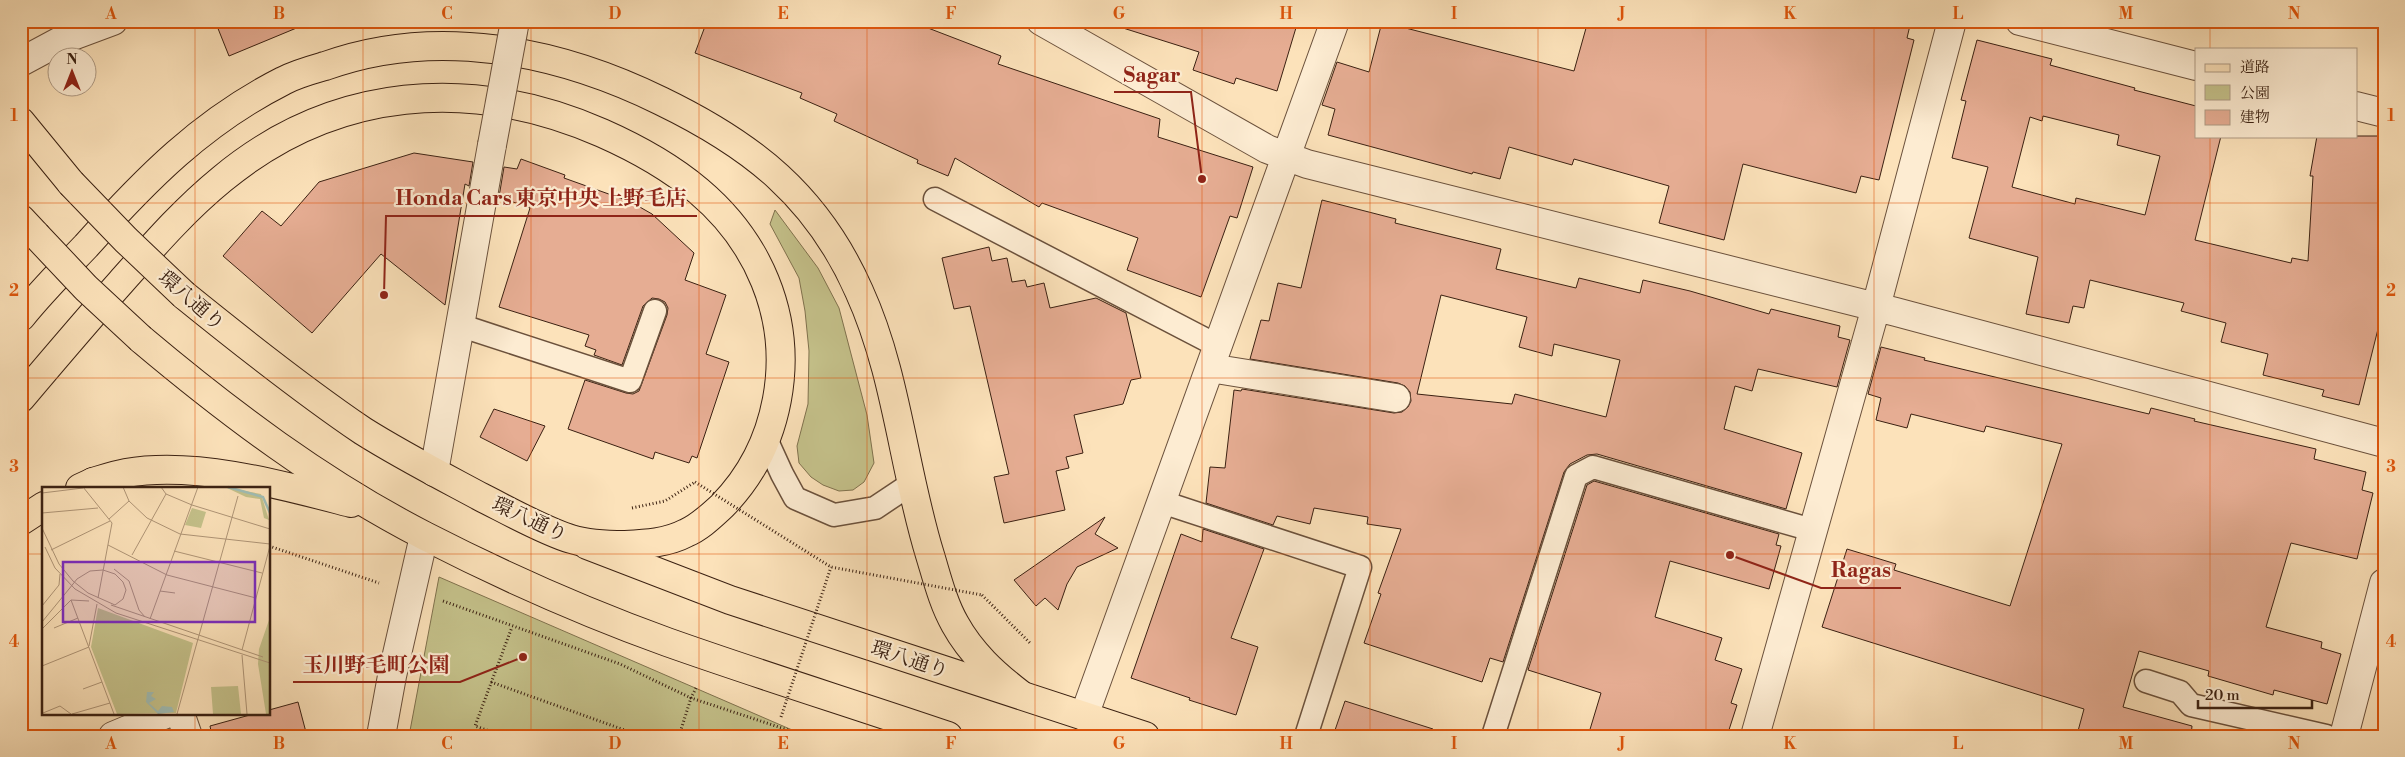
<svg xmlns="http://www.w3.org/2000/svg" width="2405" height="757" font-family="'Libre Bodoni','Noto Serif JP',serif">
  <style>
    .green { fill: #c5c28b; stroke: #80724e }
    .building { fill: #e6ad93; stroke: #3b2112; fill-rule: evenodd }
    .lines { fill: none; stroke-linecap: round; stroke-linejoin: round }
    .lane-casing { stroke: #6b513c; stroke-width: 25 }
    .street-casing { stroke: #6b513c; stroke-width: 30 }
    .primary-casing { stroke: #3b2112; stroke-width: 30 }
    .highway-casing { stroke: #3b2112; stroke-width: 30 }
    .path { stroke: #3b2112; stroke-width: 3; stroke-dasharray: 1 2.5; stroke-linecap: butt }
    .lane { stroke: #fdecd2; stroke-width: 22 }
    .street { stroke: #fdecd2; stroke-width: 28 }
    .primary { stroke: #fce2ba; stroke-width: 28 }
    .highway { stroke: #fce2ba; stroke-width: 28 }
    .street-bridge-casing { stroke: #6b513c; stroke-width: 30; stroke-linecap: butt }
    .highway-bridge-casing { stroke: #3b2112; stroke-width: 30; stroke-linecap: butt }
    .path-bridge { stroke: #3b2112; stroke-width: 3; stroke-dasharray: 1 2.5; stroke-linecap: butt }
    .street-bridge { stroke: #fdecd2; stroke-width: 28 }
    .highway-bridge { stroke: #fce2ba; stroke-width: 28 }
    .grid { fill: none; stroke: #df560c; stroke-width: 1; stroke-opacity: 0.55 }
    .labels { text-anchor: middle; stroke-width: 4.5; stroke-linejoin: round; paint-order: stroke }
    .street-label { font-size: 20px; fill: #3b2112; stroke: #fdecd2 }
    .inset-river { fill: none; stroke: #a0bdb5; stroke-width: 2.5 }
    .inset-road { fill: none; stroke: #af9577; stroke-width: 1 }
    .view { fill: #7b2cbf; fill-opacity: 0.15; stroke: #7b2cbf; stroke-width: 2.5 }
    .inset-edge { fill: none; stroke: #3b2112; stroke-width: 2.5 }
    .leader { fill: none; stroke: #8f2418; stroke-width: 2 }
    .callout-dot { fill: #8f2418; stroke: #fdecd2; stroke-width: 2 }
    .callout-label { font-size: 21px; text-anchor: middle; font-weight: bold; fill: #8f2418; stroke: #fdecd2; stroke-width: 4.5; stroke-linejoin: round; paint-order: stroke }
    .neatline { fill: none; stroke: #df560c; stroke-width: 2 }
    .grid-label { font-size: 16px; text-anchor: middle; font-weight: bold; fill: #df560c }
  </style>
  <rect width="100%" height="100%" fill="#fce2ba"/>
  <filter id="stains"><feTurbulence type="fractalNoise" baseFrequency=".004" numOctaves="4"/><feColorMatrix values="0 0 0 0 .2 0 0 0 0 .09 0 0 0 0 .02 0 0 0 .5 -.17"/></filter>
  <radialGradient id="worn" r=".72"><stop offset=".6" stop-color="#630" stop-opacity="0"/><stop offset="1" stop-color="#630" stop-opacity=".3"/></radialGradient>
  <path class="green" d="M775,210L818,268L839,308L867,415L874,463L864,482L853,490L839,491L823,485L811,477L799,463L797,446L808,404L809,351L805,311L799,278L770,224Z
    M439,577L806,736H409Z"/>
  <path class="building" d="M215,21H311V22L229,56Z
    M707,21H931L928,28L1001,56L998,64L1160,119L1158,137L1253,167L1237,218L1230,216L1201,297L1127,270L1138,238L1042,203L1039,207L955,158L948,176L917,163L918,160L834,121L837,114L800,98L802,93L695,53Z
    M1124,21H1298L1277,91L1236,78L1234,84L1193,70L1199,52L1123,28Z
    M1588,21H1911L1907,38L1914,40L1879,180L1861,176L1856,193L1743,164L1724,240L1659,223L1669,186L1574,159L1572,165L1509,147L1500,179L1473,172L1472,174L1328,135L1335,109L1322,105L1337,62L1369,72L1382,22L1574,71Z
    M1977,40L2052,59L2050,65L2135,88L2134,90L2196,106V136H2221L2195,240L2291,263L2292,258L2308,261L2313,176H2310L2317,136H2384V305L2359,405L2322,396L2324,390L2263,375L2268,354L2221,342L2226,323L2181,311L2184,303L2090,280L2084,308L2073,306L2069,323L2026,314L2038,257L1969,238L1988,167L1952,158L1966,101L1961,100ZM2043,116L2119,135L2117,145L2160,156L2145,215L2076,198L2075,204L2012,187L2030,117L2042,121Z
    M414,153L473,162L469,186L465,184L445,305L381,254L312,333L223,256L262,211L281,226L319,182Z
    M521,159L565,175L564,178L631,202L652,214L694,253L685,280L726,295L706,354L729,362L697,458L692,456L689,463L655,452L653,459L568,429L585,380L626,393L633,394L639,391L667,315L668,308L665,302L659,299L652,298L643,306L622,365L594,355L596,350L585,346L589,335L499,307L530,208L499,197L504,167L517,169Z
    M1322,200L1396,219L1395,223L1501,249L1496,269L1576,288L1579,278L1640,293L1643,280L1690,291L1769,314L1771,309L1840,326L1838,337L1850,340L1837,387L1758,369L1752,391L1735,386L1724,429L1802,453L1786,509L1597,454L1587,455L1570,464L1564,472L1503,662L1490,658L1482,682L1364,643L1381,594L1378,593L1401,529L1367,524L1368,517L1314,508L1310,524L1277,516L1273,525L1206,503L1210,467L1225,468L1234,390L1241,391L1242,389L1394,413L1402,412L1408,407L1411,401L1410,392L1405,386L1398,383L1250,359L1261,320L1269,321L1278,283L1301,288ZM1441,295L1527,317L1519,347L1552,356L1554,344L1620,360L1606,417L1515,394L1512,404L1417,394Z
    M989,247L992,261L1007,258L1012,282L1025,280L1027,287L1044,283L1050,308L1096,298L1126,313L1141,378L1131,380L1123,404L1074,415L1083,453L1066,457L1069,468L1056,471L1065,510L1004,523L994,477L1009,474L970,306L954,309L942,258Z
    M1881,347L1925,358L1924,360L2149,414L2151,408L2195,419L2194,421L2316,449L2314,459L2366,472L2362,490L2373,493L2357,559L2291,543L2266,627L2322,642L2321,648L2341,654L2327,704L2274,690L2273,695L2208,676L2209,671L2139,651L2123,707L2192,726L2191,736H2095L2078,731L2084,709L1822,627L1847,549L1896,564L1894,570L2010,606L2062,444L1986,426L1984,432L1911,414L1907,428L1876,420L1881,398L1868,394Z
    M494,409L545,426L527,461L480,437Z
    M1594,481L1779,534L1776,545L1781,546L1769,589L1670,561L1655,617L1722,638L1715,660L1742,669L1731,703L1737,705L1727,736H1588L1601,693L1528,670L1587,485Z
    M1105,517L1095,534L1118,548L1077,567L1067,584L1058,610L1045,598L1036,606L1014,580Z
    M1203,529L1264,549L1231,638L1258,647L1236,715L1189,700L1190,698L1131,678L1181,534L1202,542Z
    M1345,701L1433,729L1432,736H1333Z
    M298,702L307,736H212L210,726L257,713H269V710Z"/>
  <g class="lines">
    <defs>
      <path id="lane" d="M935,199L1218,346
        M459,325L630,381L655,311
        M766,439L782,474L795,498L834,515L875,508L911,484
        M1162,502L1360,567L1306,736
        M2146,681L2180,692L2191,705L2326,736
        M1493,736L1576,476L1593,467L1812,530"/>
      <path id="street" d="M1041,21L1267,149L1307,164L1896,312L2384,443
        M2020,21L2196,66
        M21,62L62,40L113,21
        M2356,106L2384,113
        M1210,368L1396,398
        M434,472L492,145
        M180,713L188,736
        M1084,716L1335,21
        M113,736L168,713
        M381,736L392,676L424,536
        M1755,736L1876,307L1952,21
        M2344,736L2384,583"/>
      <path id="primary" d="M141,339C229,413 322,483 425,536C503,576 584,612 667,642C760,675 854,704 948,736
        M93,482C103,479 115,475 126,473C197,461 282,485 351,503
        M587,545L730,600L1145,736"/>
      <path id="highway" d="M21,122L71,183
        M21,219L36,235
        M21,317C41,292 64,269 86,246C146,179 202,122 283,81C296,74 311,70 325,66C436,26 557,50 661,101C752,145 817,196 859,291C897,374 903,468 930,555C937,578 943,603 955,624C971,653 994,674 1020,694
        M21,398C54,359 87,320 121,282C153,246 184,210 222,179C334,86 471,76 602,133C672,164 735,207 765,281C796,357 780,447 722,506C711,516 700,527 686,533C667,543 646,544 625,545C608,545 587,544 571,539C544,531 507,510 481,497C442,476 401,455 363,431C301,389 242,342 184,295
        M80,488L93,482
        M21,521L44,506"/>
    </defs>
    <use href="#lane" class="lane-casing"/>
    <use href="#street" class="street-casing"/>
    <use href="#primary" class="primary-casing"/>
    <use href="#highway" class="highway-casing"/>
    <path class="path" d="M632,508L665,501L695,482
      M269,546L379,583
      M982,595L1031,644
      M443,601L620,664L691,698L679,736
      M491,682L641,736
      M696,688L691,698L806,736
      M504,736L475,726L512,627"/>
    <use href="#lane" class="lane"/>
    <use href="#street" class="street"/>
    <use href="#primary" class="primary"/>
    <use href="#highway" class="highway"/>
    <defs>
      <path id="street-bridge" d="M492,145L515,21"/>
      <path id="highway-bridge" d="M71,183L126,240L184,295
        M36,235L86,288L141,339"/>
    </defs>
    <use href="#street-bridge" class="street-bridge-casing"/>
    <use href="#highway-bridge" class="highway-bridge-casing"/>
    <path class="path-bridge" d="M695,482L831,567L982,595
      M781,717L831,567"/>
    <use href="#street-bridge" class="street-bridge"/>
    <use href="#highway-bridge" class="highway-bridge"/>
  </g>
  <path class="grid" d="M195,21V488M363,21V736M531,21V736M699,21V736M867,21V736M1035,21V736M1202,21V736M1370,21V736M1538,21V736M1706,21V736M1874,21V736M2042,21V736M2210,21V49M2210,136V736M21,203H2384M21,378H2384M21,554H44M269,554H2384M195,713V736"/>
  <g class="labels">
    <g class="street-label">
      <text transform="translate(192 300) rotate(41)" y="7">環八通り</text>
      <text transform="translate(530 519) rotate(25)" y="7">環八通り</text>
      <text transform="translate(910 659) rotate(18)" y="7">環八通り</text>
    </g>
  </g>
  <g transform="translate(42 487)">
    <rect width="228" height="228" fill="#fce2ba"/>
    <path d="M183,0L219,7L227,33L222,31L218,12L204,10ZM150,21L164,25L159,41L143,38ZM56,121L151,156L134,226L75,227L49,160ZM227,133L228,227H224L216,177L217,162ZM196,199L199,227H171L169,200Z" fill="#c5c28b"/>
    <path d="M105,205H112L109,209L114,212L107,216L116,224L120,219L130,220L132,225L116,227L104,215Z" fill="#a0bdb5"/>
    <path class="inset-river" d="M186,0L221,10L228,26"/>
    <path class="inset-road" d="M41,0L70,36L56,111M81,0L87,14L105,31L138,47L228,57M119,0L124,7L150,18L228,42M0,6L41,1M0,26L56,21M67,32L87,14M0,41L17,77L31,94L46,106L73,118L81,112L84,103L81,95L73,87L61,83L48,84L35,92L27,102L0,135M66,58L125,88L214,111M3,60L13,81L33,102M9,63L68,34M132,64L220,86M90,68L124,7M72,82L87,94L97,123L103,130M33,102L74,126L228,176M118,104L133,106M29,113L72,227M29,113L47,114M69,118L221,170M0,119L17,98L18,87M108,132L156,0M12,141L36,131M0,142L29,113M47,159L55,117M200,163L228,59M200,168L205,227M0,179L47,160M41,202L60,195M1,226L18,219L29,227M30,227L68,216M135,227L196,9"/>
    <path class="view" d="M21,75H213V135H21Z"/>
    <rect width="228" height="228" class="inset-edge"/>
  </g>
  <path class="leader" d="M1202 179L1191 92H1114M384 295L386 216H697M1730 555L1821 588H1901M523 657L460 682H293"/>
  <g class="callout-dot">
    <circle cx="1202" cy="179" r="5"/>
    <circle cx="384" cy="295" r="5"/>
    <circle cx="1730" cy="555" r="5"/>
    <circle cx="523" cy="657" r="5"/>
  </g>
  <g class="callout-label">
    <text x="1152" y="82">Sagar</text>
    <text x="541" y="205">Honda Cars 東京中央 上野毛店</text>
    <text x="1861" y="577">Ragas</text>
    <text x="376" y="672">玉川野毛町公園</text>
  </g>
  <rect width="2405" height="757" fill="none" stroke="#fce2ba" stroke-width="55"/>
  <rect x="2195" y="48" width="162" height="90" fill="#fdecd2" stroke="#af9b85"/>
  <rect x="2205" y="64" width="25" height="8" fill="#fce2ba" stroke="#af9b85"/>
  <text x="2240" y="72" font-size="15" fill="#3b2112">道路</text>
  <rect x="2205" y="85" width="25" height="15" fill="#c5c28b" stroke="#af9b85"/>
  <text x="2240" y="98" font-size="15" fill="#3b2112">公園</text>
  <rect x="2205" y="110" width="25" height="15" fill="#e6ad93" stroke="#af9b85"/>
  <text x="2240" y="122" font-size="15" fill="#3b2112">建物</text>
  <g transform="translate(72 72)"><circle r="24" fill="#fdecd2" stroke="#af9b85"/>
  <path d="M0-4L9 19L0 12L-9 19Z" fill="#8f2418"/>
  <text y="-8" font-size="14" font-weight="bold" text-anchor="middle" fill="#3b2112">N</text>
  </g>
  <path d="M2198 700v8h114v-8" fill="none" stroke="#3b2112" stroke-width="2.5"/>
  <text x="2205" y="700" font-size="15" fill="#3b2112" stroke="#fdecd2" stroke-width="4" paint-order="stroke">20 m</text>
  <rect x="28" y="28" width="2350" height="702" class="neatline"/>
  <g class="grid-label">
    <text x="111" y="19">A</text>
    <text x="279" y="19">B</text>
    <text x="447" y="19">C</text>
    <text x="615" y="19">D</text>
    <text x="783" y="19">E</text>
    <text x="951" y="19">F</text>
    <text x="1119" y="19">G</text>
    <text x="1286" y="19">H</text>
    <text x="1454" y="19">I</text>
    <text x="1622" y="19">J</text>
    <text x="1790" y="19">K</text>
    <text x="1958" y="19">L</text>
    <text x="2126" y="19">M</text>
    <text x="2294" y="19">N</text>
    <text x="14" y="121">1</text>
    <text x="2391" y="121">1</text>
    <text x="14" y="296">2</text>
    <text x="2391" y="296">2</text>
    <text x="14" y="472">3</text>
    <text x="2391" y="472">3</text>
    <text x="14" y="647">4</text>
    <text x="2391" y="647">4</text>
    <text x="111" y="749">A</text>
    <text x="279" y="749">B</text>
    <text x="447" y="749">C</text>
    <text x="615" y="749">D</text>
    <text x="783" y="749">E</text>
    <text x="951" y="749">F</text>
    <text x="1119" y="749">G</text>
    <text x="1286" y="749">H</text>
    <text x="1454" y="749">I</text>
    <text x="1622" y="749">J</text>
    <text x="1790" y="749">K</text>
    <text x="1958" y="749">L</text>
    <text x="2126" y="749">M</text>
    <text x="2294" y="749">N</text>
  </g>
  <rect width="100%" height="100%" filter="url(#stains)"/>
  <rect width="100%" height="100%" fill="url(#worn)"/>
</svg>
